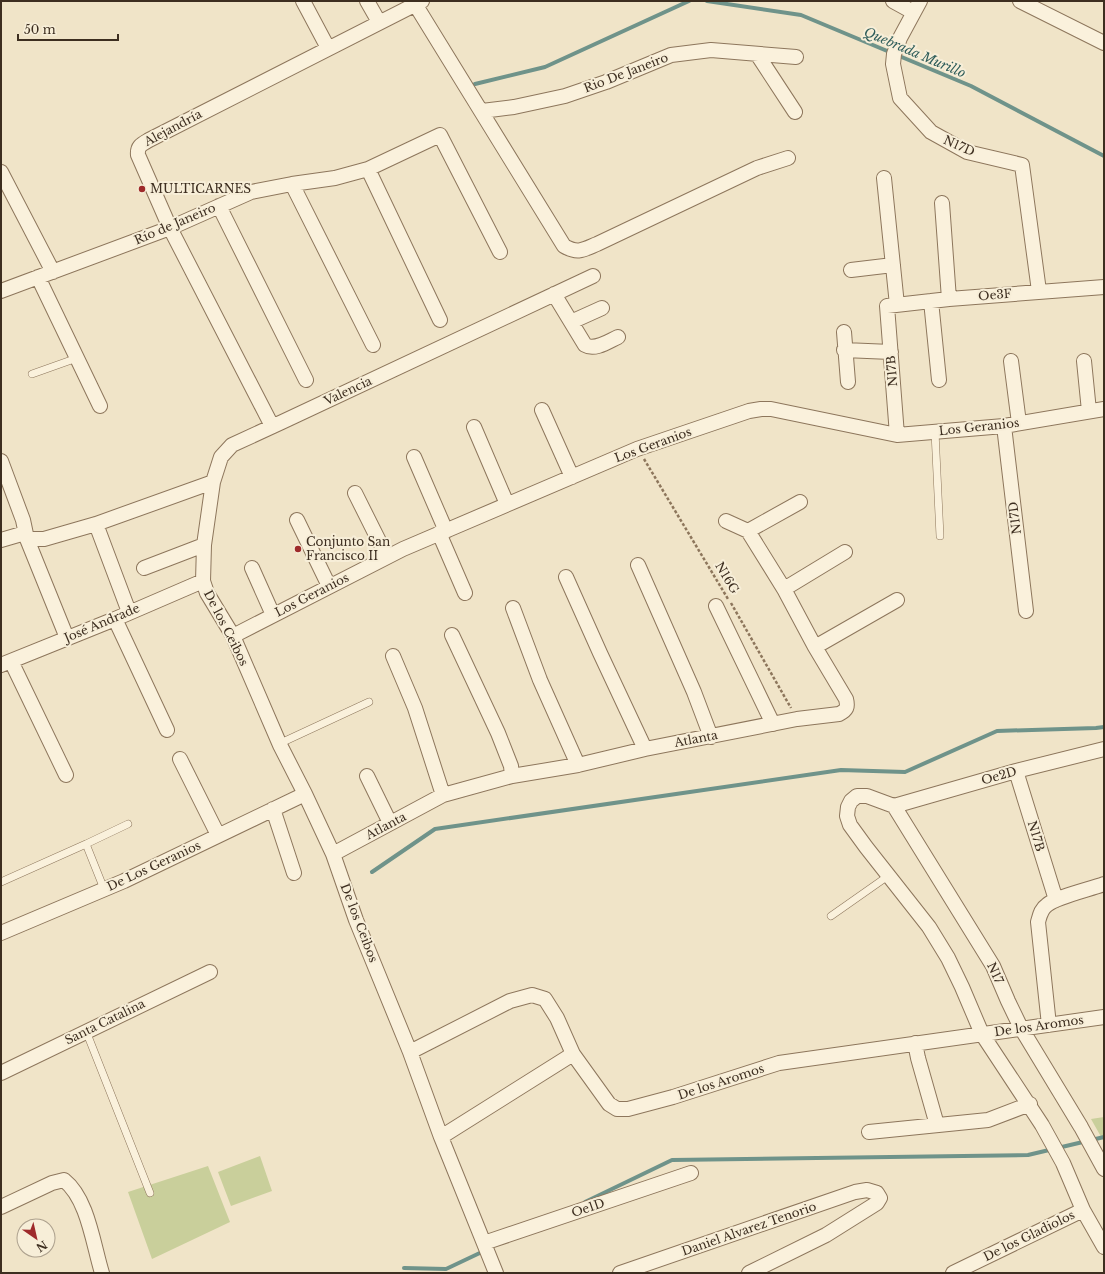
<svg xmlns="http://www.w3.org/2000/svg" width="1105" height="1274" font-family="'Libre Baskerville',serif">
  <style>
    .green { fill: #c9cf9b }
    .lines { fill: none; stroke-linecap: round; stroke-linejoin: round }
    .stream { stroke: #6f938a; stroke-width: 4 }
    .lane-casing { stroke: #8d765c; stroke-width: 8 }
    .street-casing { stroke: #8d765c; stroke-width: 16 }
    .path { stroke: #8d765c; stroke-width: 2.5; stroke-dasharray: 3 2; stroke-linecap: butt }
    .lane { stroke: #faf1dc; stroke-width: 7 }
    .street { stroke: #faf1dc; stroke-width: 14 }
    .poi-dot { fill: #9e2a2b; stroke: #f7eed8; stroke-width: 1.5 }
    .labels { text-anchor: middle; stroke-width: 4; stroke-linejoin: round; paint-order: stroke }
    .street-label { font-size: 12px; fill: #3d2e20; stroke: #f7eed8 }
    .poi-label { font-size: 12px; fill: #3d2e20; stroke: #f7eed8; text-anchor: start }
    .water-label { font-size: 13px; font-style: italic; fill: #2f5d5a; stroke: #f7eed8 }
  </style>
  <rect width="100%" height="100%" fill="#f0e4c8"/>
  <path class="green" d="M1104,1117V1142L1091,1119Z
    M260,1156L272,1191L231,1206L218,1172Z
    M208,1166L230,1222L152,1259L128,1192Z"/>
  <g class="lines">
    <path class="stream" d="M707,1L801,15L971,86L1104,156
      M475,84L545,67L689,1
      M372,872L435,829L841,770L905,772L997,731L1096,728L1104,727
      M585,1202L672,1160L1028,1155L1104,1137
      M404,1268L446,1269L484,1251"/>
    <defs>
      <path id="lane" d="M32,374L77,358
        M935,432L940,536
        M280,745L285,741L369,702
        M86,844L104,889
        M1,882L86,844L128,824
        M831,916L888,876
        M86,1031L150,1193"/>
      <path id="street" d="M303,1L328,48
        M367,1L379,22
        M893,1L913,12
        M920,1L900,38L894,54L893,64L900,98L931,132L967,152L1022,165L1039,291
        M1020,1L1104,43
        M415,4L564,246C578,254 583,250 597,244L757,168L788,158
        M757,54L795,112
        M482,111L514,107L565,96L606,82L671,55L711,50L796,57
        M368,169L440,320
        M1,172L53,272
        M884,178L897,305
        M292,184L373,345
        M942,203L949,299
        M219,206L306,380
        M851,270L893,265
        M38,277L100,406
        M1,291L170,228L251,192L292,184L335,178L368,169L440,135L500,252
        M554,294L585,345C595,351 609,341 618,337
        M931,301L939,380
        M571,322L602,308
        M844,332L848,382
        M844,350L891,352
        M1011,361L1019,423
        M1084,361L1089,411
        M542,410L572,477
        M272,426L170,228L138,155C137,146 142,144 149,140L422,1
        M1004,426L1026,611
        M474,427L507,504
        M897,435L887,306L949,299L1104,287
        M414,457L446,531
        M1,461L23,520L27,539L67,638
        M355,493L387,557
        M297,520L329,586
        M96,524L129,612
        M748,531L800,502
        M439,533L465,593
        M27,539H44L96,524L213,482
        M1,540L25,533
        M638,565L694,692L711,737
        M144,568L204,545
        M252,568L273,615
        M566,577L600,653L645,749
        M784,589L845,552
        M716,606L773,724
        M513,608L540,680L578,765
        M115,619L167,730
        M452,635L498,733L511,766L512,776
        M233,636L403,549L637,449L749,411L761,409H771L897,435L1004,426L1104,409
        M815,647L897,600
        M393,656L415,708L443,795
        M11,661L66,775
        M1,665L115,619L203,581
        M180,759L218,835
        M1016,771L1056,900
        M367,776L390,823
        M894,806L1016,771L1104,749
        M273,809L294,873
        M333,854L443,795L512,776L578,765L645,749L797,719L839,714C847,710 848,707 846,699L815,647L784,589L748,531L726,521
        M1,933L124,881L305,794
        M1049,1025L1038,922C1040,915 1041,909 1047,905C1056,897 1091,889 1104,884
        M915,1043L918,1058L937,1125
        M410,1052L510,1001L532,995L545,999L557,1018L573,1054L609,1104L617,1109H628L673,1097L779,1063L1104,1017
        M1,1073L210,972
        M869,1132L988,1120L1030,1104
        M441,1137L573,1054
        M1104,1169L1081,1127L1021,1028L1008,1001L993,966L894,806L867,796H857L851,801L848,807L847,816L850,825L866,847L929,927L948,958L962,987L982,1034L1042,1125L1063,1163L1083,1210L1104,1247
        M1,1207L52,1183L64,1180C88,1199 93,1244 102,1273
        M484,1243L691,1173
        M496,1273L441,1137L410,1052L356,920L333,854L305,794L280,745L233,636L207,593L203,581L204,545L213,482L221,457L232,445L282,422L593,276
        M620,1273L855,1192L867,1190L877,1193L880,1198L877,1203L826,1235L749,1273
        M953,1273L1083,1210"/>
    </defs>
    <use href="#lane" class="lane-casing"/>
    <use href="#street" class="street-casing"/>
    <path class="path" d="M644,459L728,599
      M731,603L791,708"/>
    <use href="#lane" class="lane"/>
    <use href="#street" class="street"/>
  </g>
  <g class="poi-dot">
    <circle cx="142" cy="189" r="4"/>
    <circle cx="298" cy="549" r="4"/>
  </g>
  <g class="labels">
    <g class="street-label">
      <text transform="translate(626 73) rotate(-21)" y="4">Rio De Janeiro</text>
      <text transform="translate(173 128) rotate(-28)" y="4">Alejandría</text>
      <text transform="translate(959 146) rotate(24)" y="4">N17D</text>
      <text transform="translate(175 224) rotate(-23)" y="4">Río de Janeiro</text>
      <text transform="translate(995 295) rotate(-5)" y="4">Oe3F</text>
      <text transform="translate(892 371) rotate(-95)" y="4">N17B</text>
      <text transform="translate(348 391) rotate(-25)" y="4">Valencia</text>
      <text transform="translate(979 427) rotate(-6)" y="4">Los Geranios</text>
      <text transform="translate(653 445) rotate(-20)" y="4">Los Geranios</text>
      <text transform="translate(1015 518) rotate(-97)" y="4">N17D</text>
      <text transform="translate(727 578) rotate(59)" y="4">N16G</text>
      <text transform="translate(312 595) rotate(-27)" y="4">Los Geranios</text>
      <text transform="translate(102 623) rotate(-23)" y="4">José Andrade</text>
      <text transform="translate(226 628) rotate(63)" y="4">De los Ceibos</text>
      <text transform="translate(696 739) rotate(-11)" y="4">Atlanta</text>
      <text transform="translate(999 776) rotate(-16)" y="4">Oe2D</text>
      <text transform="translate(386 826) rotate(-28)" y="4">Atlanta</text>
      <text transform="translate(1036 836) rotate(73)" y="4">N17B</text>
      <text transform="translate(154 866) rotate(-25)" y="4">De Los Geranios</text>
      <text transform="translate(359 923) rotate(69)" y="4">De los Ceibos</text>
      <text transform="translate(995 973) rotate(65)" y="4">N17</text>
      <text transform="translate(105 1022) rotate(-26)" y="4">Santa Catalina</text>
      <text transform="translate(1039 1026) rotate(-8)" y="4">De los Aromos</text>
      <text transform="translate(721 1082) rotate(-18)" y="4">De los Aromos</text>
      <text transform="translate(588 1208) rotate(-19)" y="4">Oe1D</text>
      <text transform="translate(749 1229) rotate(-19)" y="4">Daniel Alvarez Tenorio</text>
      <text transform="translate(1029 1236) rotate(-26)" y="4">De los Gladiolos</text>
    </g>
    <g class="poi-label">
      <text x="150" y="193">MULTICARNES</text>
      <text x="306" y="546">Conjunto San<tspan x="306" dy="14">Francisco II</tspan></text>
    </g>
    <g class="water-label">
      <text transform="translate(915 52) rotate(23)" y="5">Quebrada Murillo</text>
    </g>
  </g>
  <rect width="1105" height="1274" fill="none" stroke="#3d2e20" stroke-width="4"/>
  <g transform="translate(36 1238) rotate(146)"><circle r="19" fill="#f7eed8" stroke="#ada18e"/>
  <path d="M0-3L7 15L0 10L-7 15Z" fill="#9e2a2b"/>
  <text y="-6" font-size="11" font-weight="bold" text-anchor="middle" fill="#3d2e20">N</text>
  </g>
  <path d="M18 34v6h100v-6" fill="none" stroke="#3d2e20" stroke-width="2"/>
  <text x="24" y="34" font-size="12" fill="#3d2e20" stroke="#f7eed8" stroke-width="3" paint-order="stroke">50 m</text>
</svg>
